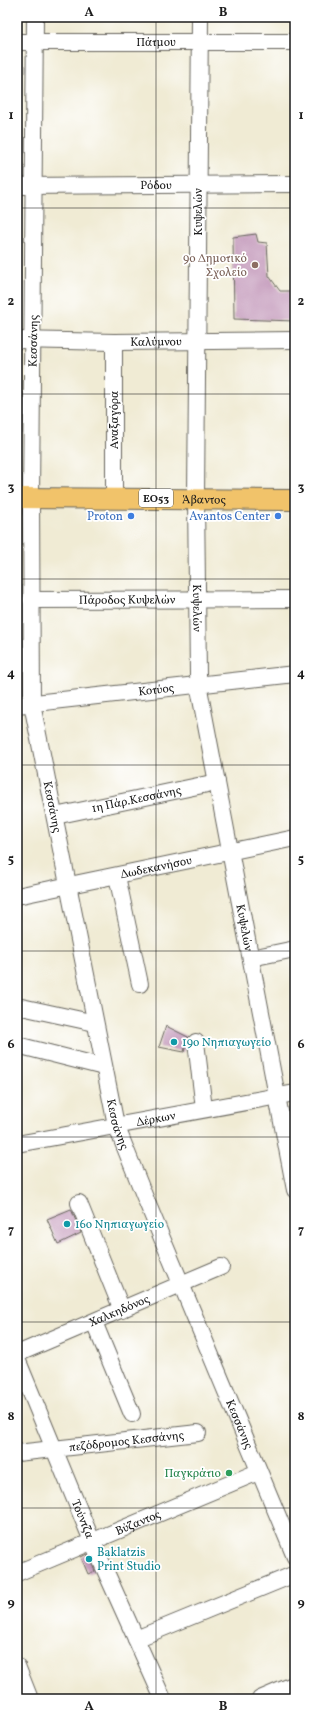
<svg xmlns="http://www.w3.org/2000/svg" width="312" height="1716" font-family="Vollkorn,serif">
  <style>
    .building { fill: #c195b8 }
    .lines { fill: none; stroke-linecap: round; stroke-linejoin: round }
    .minor-casing { stroke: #66645c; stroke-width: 18 }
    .major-casing { stroke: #66645c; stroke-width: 22 }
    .minor { stroke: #fff; stroke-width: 16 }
    .major { stroke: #f1c36a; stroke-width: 20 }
    .grid { fill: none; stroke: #1c1c1c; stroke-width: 1; stroke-opacity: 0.55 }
    .education-dot { fill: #8d6e63; stroke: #fff; stroke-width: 1.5 }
    .shop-dot { fill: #3f7fe0; stroke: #fff; stroke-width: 1.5 }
    .culture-dot { fill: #0f9aa8; stroke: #fff; stroke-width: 1.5 }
    .leisure-dot { fill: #2e9e5b; stroke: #fff; stroke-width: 1.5 }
    .labels { text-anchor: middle; stroke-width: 3.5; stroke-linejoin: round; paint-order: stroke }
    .shield { fill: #fff; stroke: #606060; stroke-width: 1 }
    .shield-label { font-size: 11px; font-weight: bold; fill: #1c1c1c }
    .street-label { font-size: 12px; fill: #1c1c1c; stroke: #fff }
    .education-label { font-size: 12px; fill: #785e54; stroke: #fff; text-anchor: end }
    .shop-label { font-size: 12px; fill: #366cbe; stroke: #fff; text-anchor: end }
    .culture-label { font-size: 12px; fill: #0d838f; stroke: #fff; text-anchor: start }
    .leisure-label { font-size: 12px; fill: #27864d; stroke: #fff; text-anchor: end }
    .neatline { fill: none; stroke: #1c1c1c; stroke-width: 1.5 }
    .grid-label { font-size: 13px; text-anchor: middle; font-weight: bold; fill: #1c1c1c }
  </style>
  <rect width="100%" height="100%" fill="#fff"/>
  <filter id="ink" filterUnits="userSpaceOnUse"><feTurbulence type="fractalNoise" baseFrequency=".025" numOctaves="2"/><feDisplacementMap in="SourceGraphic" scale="8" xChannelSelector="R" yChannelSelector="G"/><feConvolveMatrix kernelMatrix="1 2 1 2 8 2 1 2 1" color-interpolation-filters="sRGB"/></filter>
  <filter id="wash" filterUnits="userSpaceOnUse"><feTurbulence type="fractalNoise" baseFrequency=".012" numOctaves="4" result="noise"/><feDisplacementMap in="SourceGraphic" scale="16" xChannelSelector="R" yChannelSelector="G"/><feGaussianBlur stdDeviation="0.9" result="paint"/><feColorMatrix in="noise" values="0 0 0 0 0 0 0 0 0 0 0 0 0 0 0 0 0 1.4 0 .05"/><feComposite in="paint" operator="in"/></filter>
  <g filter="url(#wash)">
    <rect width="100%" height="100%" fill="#f0ebd4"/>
    <g id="blocks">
      <path class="building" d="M256,234L258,242L267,243L269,276L280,291H295V321L234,319L233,237Z
        M166,1026L188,1037L184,1052L159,1047Z
        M71,1209L81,1233L58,1244L47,1219Z
        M87,1554L95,1571L88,1574L81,1557Z"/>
    </g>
  </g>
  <g filter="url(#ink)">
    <use href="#blocks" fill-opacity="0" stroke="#66645c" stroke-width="1"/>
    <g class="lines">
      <defs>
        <g id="minor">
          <path id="s1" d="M35,17L31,498L32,704L116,1125L144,1195L295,1557"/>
          <path id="s2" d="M200,17L196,498L198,675L200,694L295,1190"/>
          <path id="s3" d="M17,42H295"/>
          <path id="s4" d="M17,186L295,184"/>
          <path id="s5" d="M17,340L114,342L295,340"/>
          <path d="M114,342V498"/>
          <path id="s6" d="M31,600L295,599"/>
          <path id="s7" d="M17,705L295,674"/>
          <path id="s8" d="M55,816L217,782"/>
          <path d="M117,876L140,984"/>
          <path id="s9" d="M17,896L295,838"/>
          <path d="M251,958L295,949"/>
          <path d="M17,1006L95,1023"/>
          <path d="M196,1042L204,1109"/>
          <path d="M17,1045L104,1067"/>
          <path id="s10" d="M17,1144L295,1093"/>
          <path d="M79,1203L122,1310"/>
          <path d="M94,1322L132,1414"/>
          <path id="s11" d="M17,1354L221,1267"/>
          <path id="s12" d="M17,1359L92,1541L163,1699"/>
          <path id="s13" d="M17,1453L198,1433"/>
          <path id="s14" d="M17,1573L258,1472"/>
          <path d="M136,1639L295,1574"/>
          <path d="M17,1666L30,1699"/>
          <path d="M260,1699L295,1684"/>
        </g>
        <g id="major">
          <path id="s15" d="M17,498L295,500"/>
        </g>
      </defs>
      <use href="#minor" class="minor-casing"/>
      <use href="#major" class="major-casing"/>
      <use href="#minor" class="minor"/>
      <use href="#major" class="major"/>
    </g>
  </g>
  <path class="grid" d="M156,17V1699M17,208H295M17,394H295M17,579H295M17,765H295M17,951H295M17,1137H295M17,1322H295M17,1508H295"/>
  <circle class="education-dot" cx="255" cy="265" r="4"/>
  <g class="shop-dot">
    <circle cx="131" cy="516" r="4"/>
    <circle cx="278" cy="516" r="4"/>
  </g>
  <g class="culture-dot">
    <circle cx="174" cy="1042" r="4"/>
    <circle cx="67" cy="1224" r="4"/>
    <circle cx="89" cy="1559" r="4"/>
  </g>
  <circle class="leisure-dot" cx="229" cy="1473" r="4"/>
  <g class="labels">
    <rect class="shield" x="139" y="489" width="34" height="18" rx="3"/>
    <g class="shield-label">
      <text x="156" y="502">ΕΟ53</text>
    </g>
    <g class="street-label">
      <text dy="4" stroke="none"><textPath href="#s3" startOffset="139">Πάτμου</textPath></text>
      <text dy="4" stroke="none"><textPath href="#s4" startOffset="139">Ρόδου</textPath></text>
      <text transform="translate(198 212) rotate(-90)" y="4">Κυψελών</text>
      <text transform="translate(33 341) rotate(-89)" y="4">Κεσσάνης</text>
      <text dy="4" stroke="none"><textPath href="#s5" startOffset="139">Καλύμνου</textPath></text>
      <text transform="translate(114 420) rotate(-90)" y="4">Αναξαγόρα</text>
      <text dy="4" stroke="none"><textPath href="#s15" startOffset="187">Άβαντος</textPath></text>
      <text dy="4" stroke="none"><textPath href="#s6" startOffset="96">Πάροδος Κυψελών</textPath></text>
      <text dy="4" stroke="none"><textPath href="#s2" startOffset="591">Κυψελών</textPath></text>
      <text dy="4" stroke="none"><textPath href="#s7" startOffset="140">Κοτύος</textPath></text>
      <text dy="4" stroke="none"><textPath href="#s8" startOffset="83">1η Πάρ.Κεσσάνης</textPath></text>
      <text dy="4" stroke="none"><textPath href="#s1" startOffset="792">Κεσσάνης</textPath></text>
      <text dy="4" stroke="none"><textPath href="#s9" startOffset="142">Δωδεκανήσου</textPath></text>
      <text dy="4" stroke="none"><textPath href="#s2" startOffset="915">Κυψελών</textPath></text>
      <text dy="4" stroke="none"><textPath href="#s10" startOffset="141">Δέρκων</textPath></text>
      <text dy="4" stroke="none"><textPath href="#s1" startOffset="1116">Κεσσάνης</textPath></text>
      <text dy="4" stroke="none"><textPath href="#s11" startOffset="111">Χαλκηδόνος</textPath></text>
      <text dy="4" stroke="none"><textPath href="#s1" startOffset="1440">Κεσσάνης</textPath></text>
      <text dy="4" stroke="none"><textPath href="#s13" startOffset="110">πεζόδρομος Κεσσάνης</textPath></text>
      <text dy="4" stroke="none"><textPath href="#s12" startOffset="173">Τούντζα</textPath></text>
      <text dy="4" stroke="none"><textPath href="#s14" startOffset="131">Βύζαντος</textPath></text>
    </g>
    <g class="education-label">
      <text x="247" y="262">9ο Δημοτικό<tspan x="247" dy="14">Σχολείο</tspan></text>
    </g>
    <g class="shop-label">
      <text x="123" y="520">Proton</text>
      <text x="270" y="520">Avantos Center</text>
    </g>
    <g class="culture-label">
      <text x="182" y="1046">19ο Νηπιαγωγείο</text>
      <text x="75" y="1228">16ο Νηπιαγωγείο</text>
      <text x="97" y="1556">Baklatzis<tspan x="97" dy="14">Print Studio</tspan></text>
    </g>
    <g class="leisure-label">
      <text x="221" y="1477">Παγκράτιο</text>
    </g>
  </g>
  <rect width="312" height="1716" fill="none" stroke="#fff" stroke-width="44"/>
  <rect x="22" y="22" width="268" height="1672" class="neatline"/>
  <g class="grid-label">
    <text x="89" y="16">A</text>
    <text x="223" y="16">B</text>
    <text x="11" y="119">1</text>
    <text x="301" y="119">1</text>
    <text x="11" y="305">2</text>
    <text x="301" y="305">2</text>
    <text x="11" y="491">3</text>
    <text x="301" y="491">3</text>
    <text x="11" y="677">4</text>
    <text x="301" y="677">4</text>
    <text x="11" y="863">5</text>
    <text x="301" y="863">5</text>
    <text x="11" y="1048">6</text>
    <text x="301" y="1048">6</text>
    <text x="11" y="1234">7</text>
    <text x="301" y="1234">7</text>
    <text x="11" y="1420">8</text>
    <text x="301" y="1420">8</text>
    <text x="11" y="1606">9</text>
    <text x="301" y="1606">9</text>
    <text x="89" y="1710">A</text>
    <text x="223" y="1710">B</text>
  </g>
</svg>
